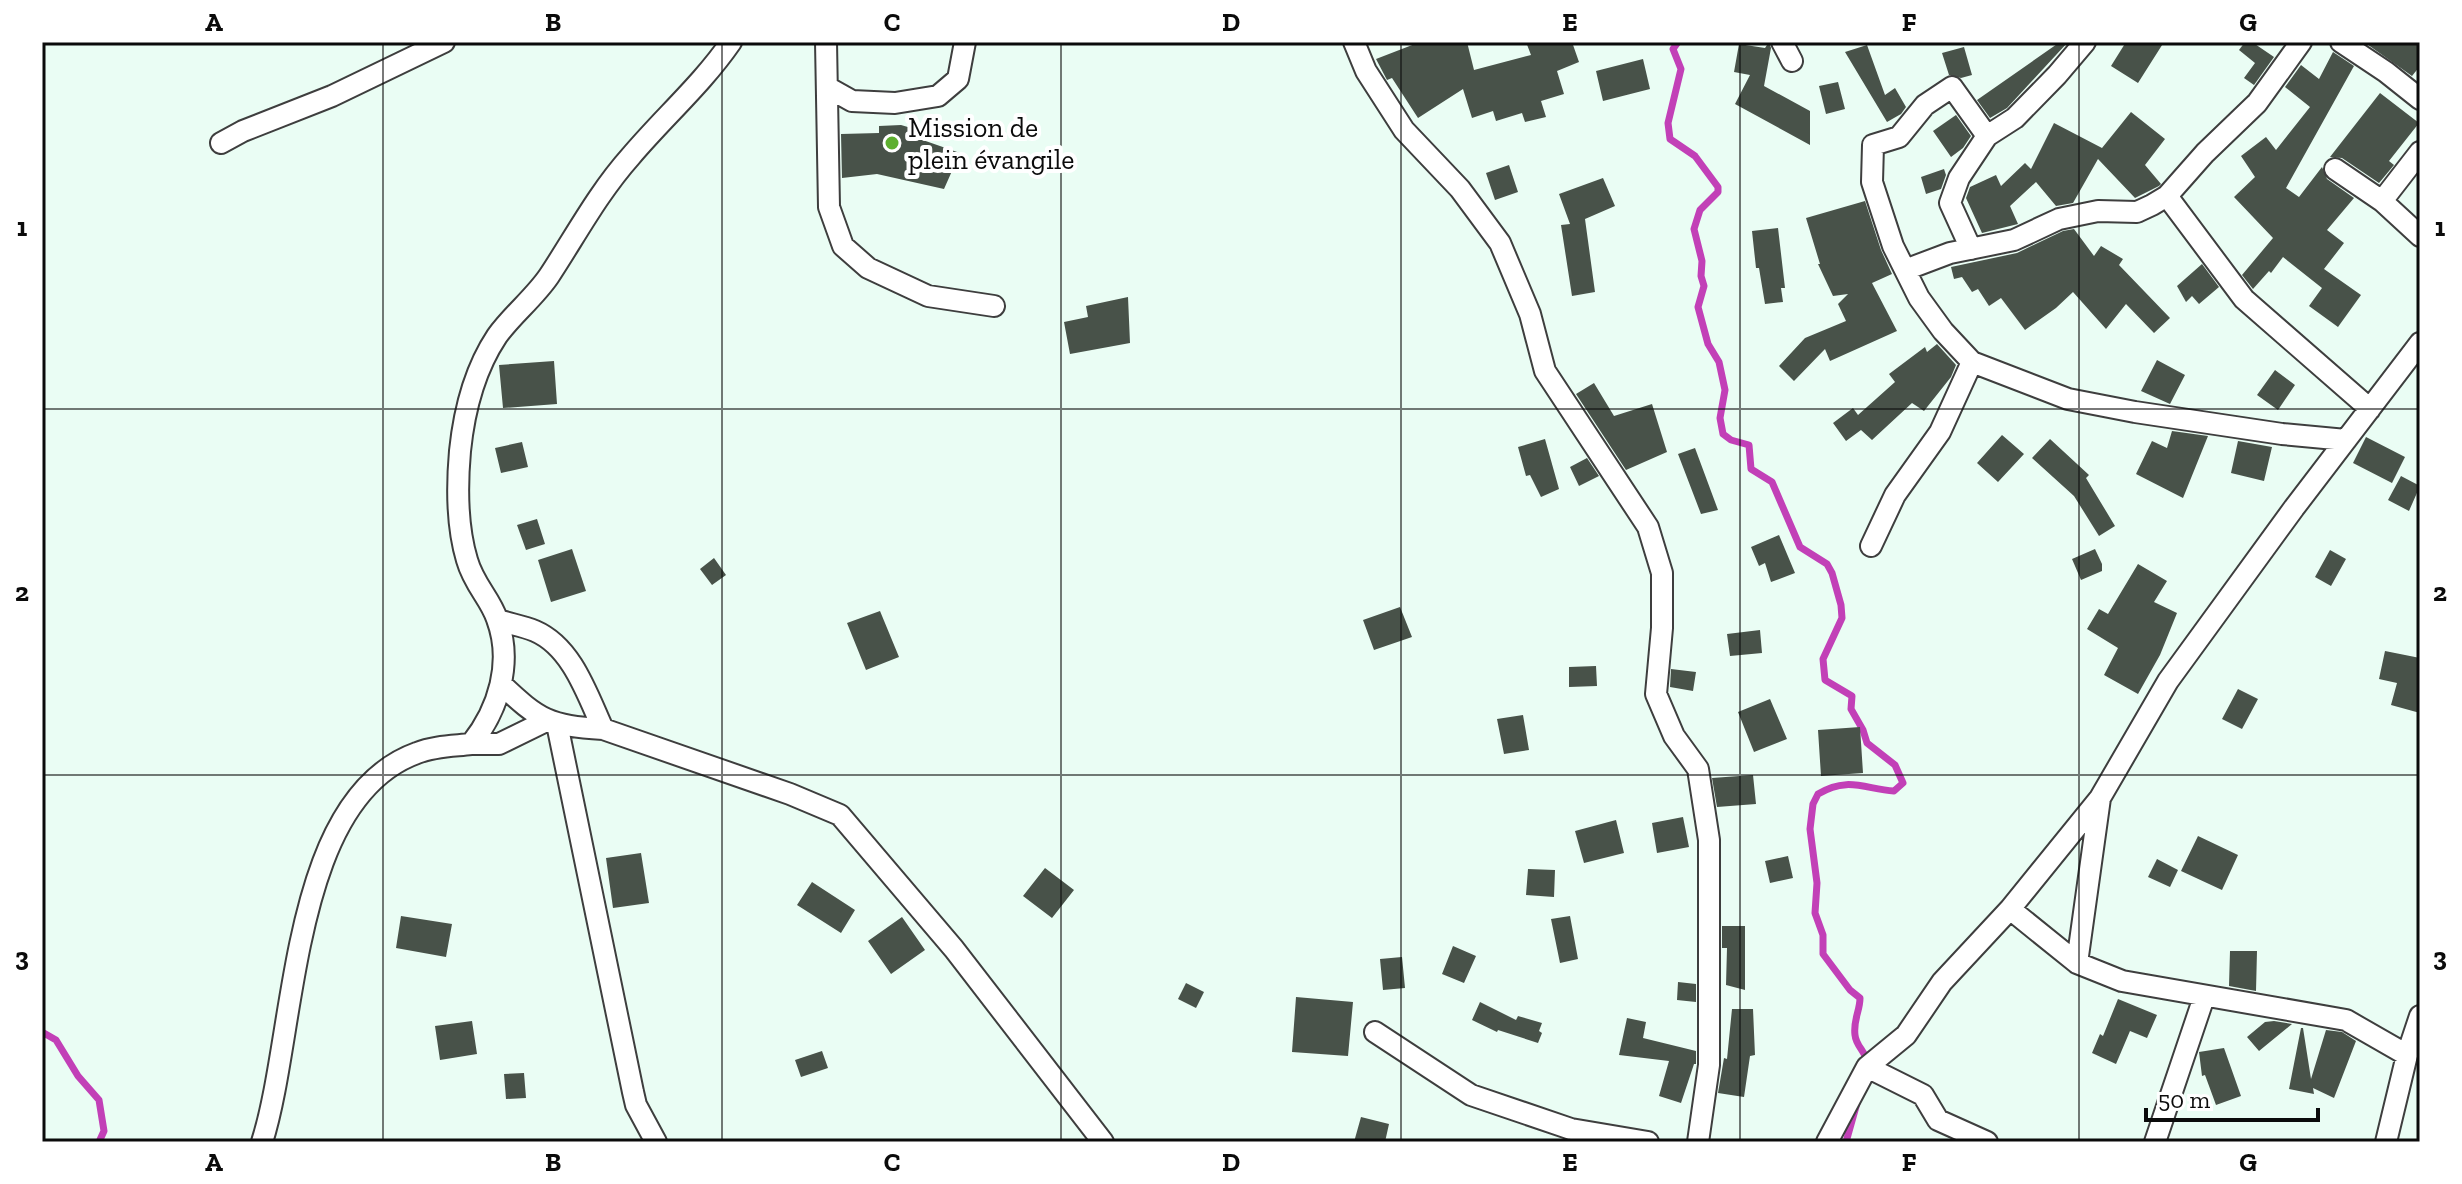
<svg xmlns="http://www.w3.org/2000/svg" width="2462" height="1184" font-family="'Zilla Slab',serif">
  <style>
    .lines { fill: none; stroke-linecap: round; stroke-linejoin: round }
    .stream { stroke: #c240b7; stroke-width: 7 }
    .building { fill: #485249 }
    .minor-casing { stroke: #3e3e3e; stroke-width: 24 }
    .minor { stroke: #fff; stroke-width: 20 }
    .grid { fill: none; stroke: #0b0b0b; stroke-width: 2; stroke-opacity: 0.55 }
    .poi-dot { fill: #5daf2f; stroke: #fff; stroke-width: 3 }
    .labels { text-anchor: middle; stroke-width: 8; stroke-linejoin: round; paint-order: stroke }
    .poi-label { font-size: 28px; fill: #0b0b0b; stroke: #fff; text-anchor: start }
    .neatline { fill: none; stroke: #0b0b0b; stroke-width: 3 }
    .grid-label { font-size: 26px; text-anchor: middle; font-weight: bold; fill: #0b0b0b }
  </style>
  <rect width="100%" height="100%" fill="#eafdf4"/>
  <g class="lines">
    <path class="stream" d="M1678,42L1673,49L1681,69L1668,123L1670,139L1695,156L1718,187V192L1700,210L1694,229L1702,261L1701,276L1704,286L1698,307L1708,344L1719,362L1725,390L1720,418L1723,434L1731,440L1749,445L1751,469L1772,482L1800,547L1827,564L1832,573L1841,605L1842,618L1823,659L1825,680L1852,696L1851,709L1863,730L1867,743L1895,765L1903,783L1894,791C1865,789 1848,776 1818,794L1813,804L1810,829L1817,883L1815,913L1823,935V954L1850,990L1860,998C1860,1011 1853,1020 1855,1035C1856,1047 1867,1052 1867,1064
      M42,1032L56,1040L78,1076L99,1100L104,1131L99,1142
      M1846,1142L1857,1103"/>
  </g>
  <path class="building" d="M1420,42H1467L1474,70L1531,55L1526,42H1572L1579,62L1557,71L1564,94L1541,101L1546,117L1525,122L1522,113L1496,121L1493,111L1472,118L1463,89L1418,118L1392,78L1387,80L1376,59Z
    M1769,42L1771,48L1764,86L1810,111V145L1735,104L1750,75L1734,72L1739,44L1765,48Z
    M2060,42H2068L2007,108L1990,118L1977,100Z
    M2126,42H2164L2138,83L2111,66Z
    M2245,42H2252L2274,57L2254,85L2244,78L2255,63L2239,50Z
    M2364,42H2420V66L2412,76Z
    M1867,45L1885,95L1895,88L1906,107L1901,114L1887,122L1845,52Z
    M1964,47L1972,75L1961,78L1949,75L1942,53Z
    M2333,52L2354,66L2286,188L2299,197L2322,167L2327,179L2354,198L2327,230L2344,243L2324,269L2361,295L2338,327L2309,306L2322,288L2283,257L2271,273L2269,271L2253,289L2242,275L2273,238L2234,197L2255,177L2241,156L2266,137L2276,150L2310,107L2285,87L2301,65L2319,79Z
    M1643,59L1650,89L1603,101L1596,71Z
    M1838,82L1845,109L1826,114L1819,86Z
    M2380,93L2419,123L2389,161L2394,165L2379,183L2342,158L2330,157Z
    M2131,112L2165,139L2145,165L2161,184L2159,186L2135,198L2098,159L2073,203L2056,206L2036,182L2010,206L2018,224L1982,233L1966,198L1970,187L1996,175L2001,186L2025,163L2031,169L2054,123L2102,148Z
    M1956,115L1971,136L1963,148L1951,157L1933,131Z
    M901,125L918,130L917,138L960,153L944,189L877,174L842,178L841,134L879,133V126Z
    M1509,165L1518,192L1495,200L1486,173Z
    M1944,169L1946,175L1941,189L1926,194L1921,177Z
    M1603,178L1615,206L1585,219L1595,292L1572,296L1561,225L1570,224L1559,194Z
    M1865,201L1881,250L1892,274L1872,283L1897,331L1830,361L1825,349L1794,381L1779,366L1805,338L1846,321L1838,304L1848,294L1833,296L1818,264H1820L1806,218Z
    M1778,228L1785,288H1781L1783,302L1765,304L1759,268H1756L1752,231Z
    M2074,229L2094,256L2101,246L2123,259L2119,265L2170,318L2154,333L2126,304L2106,329L2073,292L2056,308L2025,330L2001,298L1989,306L1978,289L1972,292L1962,277L1954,279L1951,267L2017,253L2063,231Z
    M2202,264L2219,287L2199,304L2192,296L2186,302L2177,286Z
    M1128,297L1130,343L1070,354L1064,322L1088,317L1086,306Z
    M1937,344L1956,365L1951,377L1924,411L1912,403L1872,440L1861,430L1846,441L1833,423L1853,408L1858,415L1895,382L1889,374L1925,347L1927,352Z
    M2157,360L2185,375L2170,404L2141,391Z
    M554,361L557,404L503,408L499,365Z
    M2275,370L2295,385L2278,410L2257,395Z
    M1594,383L1614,416L1652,404L1667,452L1626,470L1576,394Z
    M2172,431L2208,436L2183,498L2136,474L2152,441L2167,448Z
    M2002,435L2024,454L1998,482L1977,463Z
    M2366,437L2405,457L2392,483L2353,463Z
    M1545,439L1559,489L1541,497L1530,475L1526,476L1518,447Z
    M2050,439L2089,475L2086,478L2115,526L2099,536L2074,496L2032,458Z
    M2238,441L2272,447L2264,481L2231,473Z
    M522,442L528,467L501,473L495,448Z
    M1695,448L1718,510L1701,514L1678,454Z
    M1587,458L1599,476L1579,486L1570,467Z
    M2401,476L2420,486L2409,511L2388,500Z
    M537,519L545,544L526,550L517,525Z
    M1779,535L1795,573L1771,582L1765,563L1759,566L1751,547Z
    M572,549L586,591L551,602L538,560Z
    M2095,549L2102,564V571L2081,580L2072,559Z
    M2330,550L2346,559L2331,586L2315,577Z
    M714,558L726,575L712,585L700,569Z
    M2138,564L2167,581L2154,602L2177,613L2160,655L2138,694L2104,675L2118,648L2087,629L2099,609L2108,614Z
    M1400,607L1412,637L1374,650L1363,620Z
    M880,611L899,657L866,670L847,623Z
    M1760,630L1762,653L1730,656L1727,634Z
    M2385,651L2420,658V713L2391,705L2397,683L2379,679Z
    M1596,666L1597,686L1569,687V667Z
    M1671,669L1696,672L1693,691L1670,687Z
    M2238,689L2258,699L2242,729L2222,719Z
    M1770,699L1787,739L1754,752L1738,712Z
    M1523,715L1529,750L1504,754L1497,719Z
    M1860,727L1863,773L1821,776L1818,730Z
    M1753,775L1756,804L1717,807L1712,778Z
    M1683,817L1689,847L1657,853L1652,823Z
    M1616,820L1624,853L1584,863L1575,831Z
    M2198,836L2238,855L2222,890L2181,871Z
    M641,853L649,903L613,908L606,858Z
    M1788,856L1793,878L1770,883L1765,861Z
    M2157,859L2178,870L2170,887L2148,877Z
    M1045,868L1074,890L1052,918L1023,896Z
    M1528,869L1555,870L1554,897L1526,895Z
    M812,882L855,910L841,933L797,905Z
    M401,916L452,924L446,957L396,948Z
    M1570,916L1578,959L1560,963L1551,919Z
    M902,917L925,950L891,974L868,941Z
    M1722,926H1745V990L1726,985L1727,948H1722Z
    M1453,946L1476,956L1464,983L1442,974Z
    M2230,951H2257L2256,991L2229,986Z
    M1402,957L1405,988L1383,990L1380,959Z
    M1678,982L1696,984V1002L1677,1000Z
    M1186,983L1204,992L1196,1008L1178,999Z
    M1296,997L1353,1002L1348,1056L1292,1052Z
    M2118,999L2157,1015L2147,1038L2130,1031L2116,1064L2092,1053L2100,1034L2103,1036Z
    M1480,1002L1516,1020L1518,1016L1542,1023L1539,1031L1542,1033L1538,1043L1498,1030L1497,1032L1472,1020Z
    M1732,1009H1753L1755,1055L1750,1056L1744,1097L1718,1093L1724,1058L1727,1059Z
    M1627,1018L1646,1022L1643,1038L1696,1051V1064H1694L1681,1103L1659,1096L1669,1061L1619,1055Z
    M472,1021L477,1054L440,1060L435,1026Z
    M2274,1021L2292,1024L2259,1051L2247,1037L2265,1022Z
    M2301,1028H2303L2311,1079L2326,1030L2342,1032L2356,1041L2334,1098L2313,1088L2314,1094L2289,1089Z
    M2224,1048L2241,1096L2216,1105L2205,1075L2202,1076L2199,1052Z
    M822,1051L828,1068L801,1077L795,1060Z
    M524,1073L526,1098L506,1099L504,1074Z
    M1361,1117L1389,1124L1385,1142H1354Z"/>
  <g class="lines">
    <defs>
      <path id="minor" d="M826,42L829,207L843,246L868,268L928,296L994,306
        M1354,42L1366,71L1404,130L1460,189L1500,243L1530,314L1545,371L1648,527L1662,573V628L1656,694L1674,736L1698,769L1709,840V1065L1698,1142
        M1782,42L1792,61
        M2341,42L2386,72L2420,99
        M827,87L852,101L895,103L938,96L958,79L965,42
        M1987,136L1952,87L1925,105L1899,137L1873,145L1872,182L1893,246L1919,298L1943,331L1972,362L2068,399L2135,412L2282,434L2346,440
        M221,143L243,131L332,96L444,42
        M2335,169L2382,201L2420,236
        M2167,196L2244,299L2370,409
        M2382,201L2420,152
        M1971,249L1950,203L1959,178L1987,136L2015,118L2057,75L2085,42
        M1905,270L1950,253L2014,240L2059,219L2098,211L2137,212L2152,205L2167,196L2205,153L2257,103L2301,42
        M1871,546L1895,495L1940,432L1972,362
        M498,620C510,624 523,626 535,631C572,647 587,694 603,729
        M501,684C539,720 549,726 603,729L790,794L840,815L954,949L1103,1142
        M557,724L633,1092L636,1105L656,1142
        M471,744H499L546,721
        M2010,909L2077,963L2122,981L2346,1020L2407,1055
        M2077,963L2100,798
        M1375,1032L1471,1095L1571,1129L1648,1142
        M1867,1067L1923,1095L1938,1120L1987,1142
        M262,1142C297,1033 289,799 417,753C434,746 454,746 471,744C499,709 513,662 497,619C490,598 474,585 467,560C457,527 457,485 460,451C464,412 475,369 497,336C512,315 534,298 549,276C576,235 598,193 631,156C664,117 702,84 731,42
        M1827,1142L1867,1067L1906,1035L1942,982L2010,909L2100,798L2168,681L2294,508L2420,343
        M2155,1142L2204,997
        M2386,1142L2407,1055L2420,1016"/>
    </defs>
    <use href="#minor" class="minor-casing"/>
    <use href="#minor" class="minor"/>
  </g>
  <path class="grid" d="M383,42V1142M722,42V1142M1061,42V1142M1401,42V1142M1740,42V1142M2079,42V1142M42,409H2420M42,775H2420"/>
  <circle class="poi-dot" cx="892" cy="143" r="8"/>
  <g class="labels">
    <g class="poi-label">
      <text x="908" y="137">Mission de<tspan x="908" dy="32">plein évangile</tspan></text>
    </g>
  </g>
  <rect width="2462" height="1184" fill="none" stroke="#ffffff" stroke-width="88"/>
  <path d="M2146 1108v12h172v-12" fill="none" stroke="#0b0b0b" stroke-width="4"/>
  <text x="2158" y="1108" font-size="24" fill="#0b0b0b" stroke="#ffffff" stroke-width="6" paint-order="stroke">50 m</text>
  <rect x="44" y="44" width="2374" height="1096" class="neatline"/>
  <g class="grid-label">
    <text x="214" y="31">A</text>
    <text x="553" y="31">B</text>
    <text x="892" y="31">C</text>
    <text x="1231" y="31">D</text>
    <text x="1570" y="31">E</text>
    <text x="1909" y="31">F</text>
    <text x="2248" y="31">G</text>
    <text x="22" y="236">1</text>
    <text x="2440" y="236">1</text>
    <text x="22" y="601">2</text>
    <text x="2440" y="601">2</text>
    <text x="22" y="966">3</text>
    <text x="2440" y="966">3</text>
    <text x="214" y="1171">A</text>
    <text x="553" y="1171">B</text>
    <text x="892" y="1171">C</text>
    <text x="1231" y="1171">D</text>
    <text x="1570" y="1171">E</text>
    <text x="1909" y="1171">F</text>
    <text x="2248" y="1171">G</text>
  </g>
</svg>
